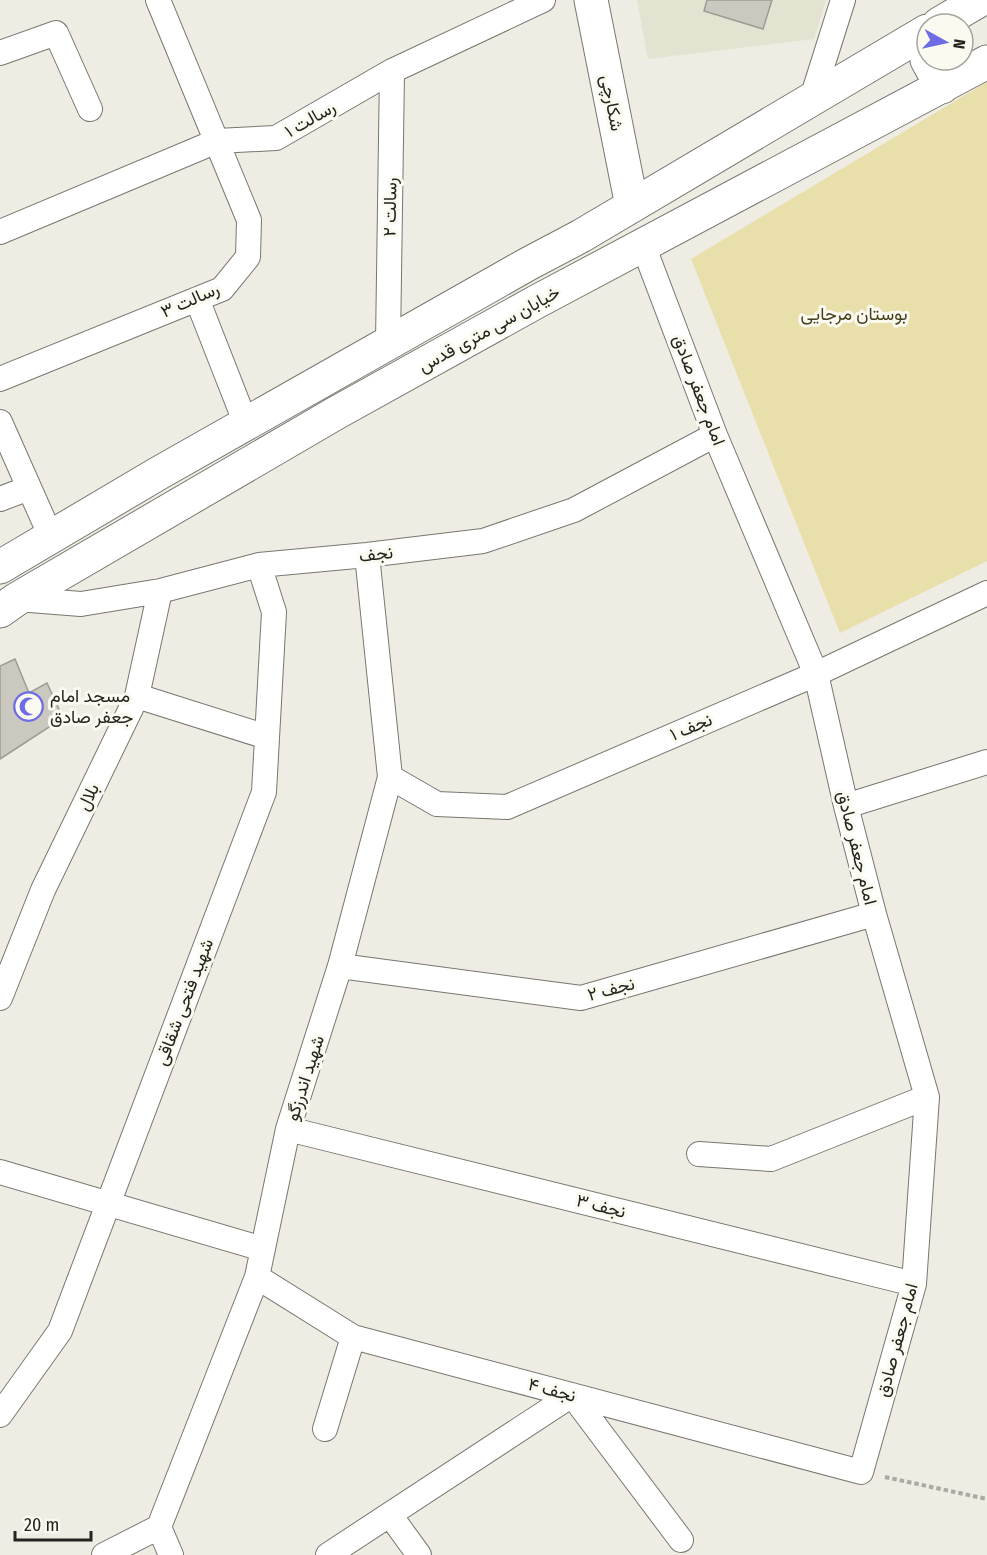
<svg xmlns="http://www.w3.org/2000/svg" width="987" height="1555" font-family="'Fira Sans Condensed',Vazirmatn,sans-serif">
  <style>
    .built { fill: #e4e2d1 }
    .green { fill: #e8dfaa }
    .building { fill: #cac8bf; stroke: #9d9c93; stroke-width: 1.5 }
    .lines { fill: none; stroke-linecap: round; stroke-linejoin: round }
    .street-casing { stroke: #78776f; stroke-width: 26 }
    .secondary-casing { stroke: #78776f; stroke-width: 35 }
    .path { stroke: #aaa9a2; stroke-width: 4; stroke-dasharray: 4.5 3; stroke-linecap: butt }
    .street { stroke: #fff; stroke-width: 24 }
    .secondary { stroke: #fff; stroke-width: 33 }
    .labels { text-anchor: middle; stroke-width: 6; stroke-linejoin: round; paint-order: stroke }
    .street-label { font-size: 18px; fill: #23231f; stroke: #fbfaf1 }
    .park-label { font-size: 18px; fill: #46401b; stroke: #fbfaf1 }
    .poi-label { font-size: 18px; fill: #23231f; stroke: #fbfaf1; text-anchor: start }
  </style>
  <rect width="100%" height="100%" fill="#eeece3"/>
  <path class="built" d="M637,0H826L814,39L648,59Z"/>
  <path class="green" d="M987,82V561L840,633L691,259Z"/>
  <path class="building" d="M707,0H772L763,29L704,11Z
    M15,659L29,693L47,683L63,718L0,759V666Z"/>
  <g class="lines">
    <defs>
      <path id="street" d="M0,53L56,33L90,109
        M812,98L843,0
        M0,232L217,141L276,138L392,71L543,0
        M197,299L246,424
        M388,343L392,71
        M0,379L222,289L248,257L249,220L158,0
        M0,422L51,537
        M0,499L29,488
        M17,599L81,604L160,591L259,565L367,555L483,541L574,510L715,435
        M137,696L267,737
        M390,777L437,804L507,807L816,674L987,593
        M846,806L987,762
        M340,966L581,998L874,914
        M0,998L43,890L137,696L160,591
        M288,1129L914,1284
        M699,1154L771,1159L927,1097
        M0,1172L263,1249
        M257,1277L353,1337L861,1472L914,1284L927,1097L874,914L846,806L816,674L715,435L643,245
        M0,1415L60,1331L264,792L274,612L259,565
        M325,1429L353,1337
        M390,1515L419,1555
        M159,1527L171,1555
        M104,1555L159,1527L257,1277L288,1129L340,966L390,777L367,555
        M328,1555L572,1395L681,1540"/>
      <path id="secondary" d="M591,0L632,206
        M939,24L980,0
        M927,60L942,87
        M0,567L159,473L528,264L581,236L927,31
        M0,611L17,599L336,413L536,302L987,62"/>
    </defs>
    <use href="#street" class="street-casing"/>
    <use href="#secondary" class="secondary-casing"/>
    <path class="path" d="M885,1477L987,1499"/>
    <use href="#street" class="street"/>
    <use href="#secondary" class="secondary"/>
  </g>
  <defs>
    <symbol id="mosque-ring" viewBox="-11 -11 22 22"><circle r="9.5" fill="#fbfaf1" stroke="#6d6ce6" stroke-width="1.5"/><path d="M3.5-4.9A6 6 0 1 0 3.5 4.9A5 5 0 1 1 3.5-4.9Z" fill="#6d6ce6"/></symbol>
  </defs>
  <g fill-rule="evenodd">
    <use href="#mosque-ring" x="12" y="690" width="33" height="33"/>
  </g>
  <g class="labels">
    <g class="street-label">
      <text transform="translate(612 103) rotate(79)" y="6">شکارچی</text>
      <text transform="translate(310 119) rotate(-30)" y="6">رسالت ۱</text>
      <text transform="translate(390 207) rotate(-89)" y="6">رسالت ۲</text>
      <text transform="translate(190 300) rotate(-24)" y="6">رسالت ۳</text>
      <text transform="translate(489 329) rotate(-29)" y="6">خیابان سی متری قدس</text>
      <text transform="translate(699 390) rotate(69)" y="6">امام جعفر صادق</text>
      <text transform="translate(376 554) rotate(-7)" y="6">نجف</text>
      <text transform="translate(691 727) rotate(-23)" y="6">نجف ۱</text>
      <text transform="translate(88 797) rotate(-64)" y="6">بلال</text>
      <text transform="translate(857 848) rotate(76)" y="6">امام جعفر صادق</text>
      <text transform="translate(611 989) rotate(-15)" y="6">نجف ۲</text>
      <text transform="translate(184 1002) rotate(-69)" y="6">شهید فتحی شقاقی</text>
      <text transform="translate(305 1078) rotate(-72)" y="6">شهید اندرزگو</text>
      <text transform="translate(601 1206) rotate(14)" y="6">نجف ۳</text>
      <text transform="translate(897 1340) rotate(-75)" y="6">امام جعفر صادق</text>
      <text transform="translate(552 1390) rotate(15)" y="6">نجف ۴</text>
    </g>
    <g class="park-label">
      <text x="854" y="320">بوستان مرجایی</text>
    </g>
    <g class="poi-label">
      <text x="50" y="702">مسجد امام<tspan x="50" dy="21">جعفر صادق</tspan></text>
    </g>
  </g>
  <g transform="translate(945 42) rotate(98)"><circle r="28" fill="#fbfaf1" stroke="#a5a49d" stroke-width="1.5"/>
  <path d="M0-4.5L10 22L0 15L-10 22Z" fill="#6d6ce6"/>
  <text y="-9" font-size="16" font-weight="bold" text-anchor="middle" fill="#23231f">N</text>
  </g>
  <path d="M15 1531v9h76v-9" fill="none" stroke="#23231f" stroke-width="3"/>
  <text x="24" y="1531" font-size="18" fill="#23231f" stroke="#fbfaf1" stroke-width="4.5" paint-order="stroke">20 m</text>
</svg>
